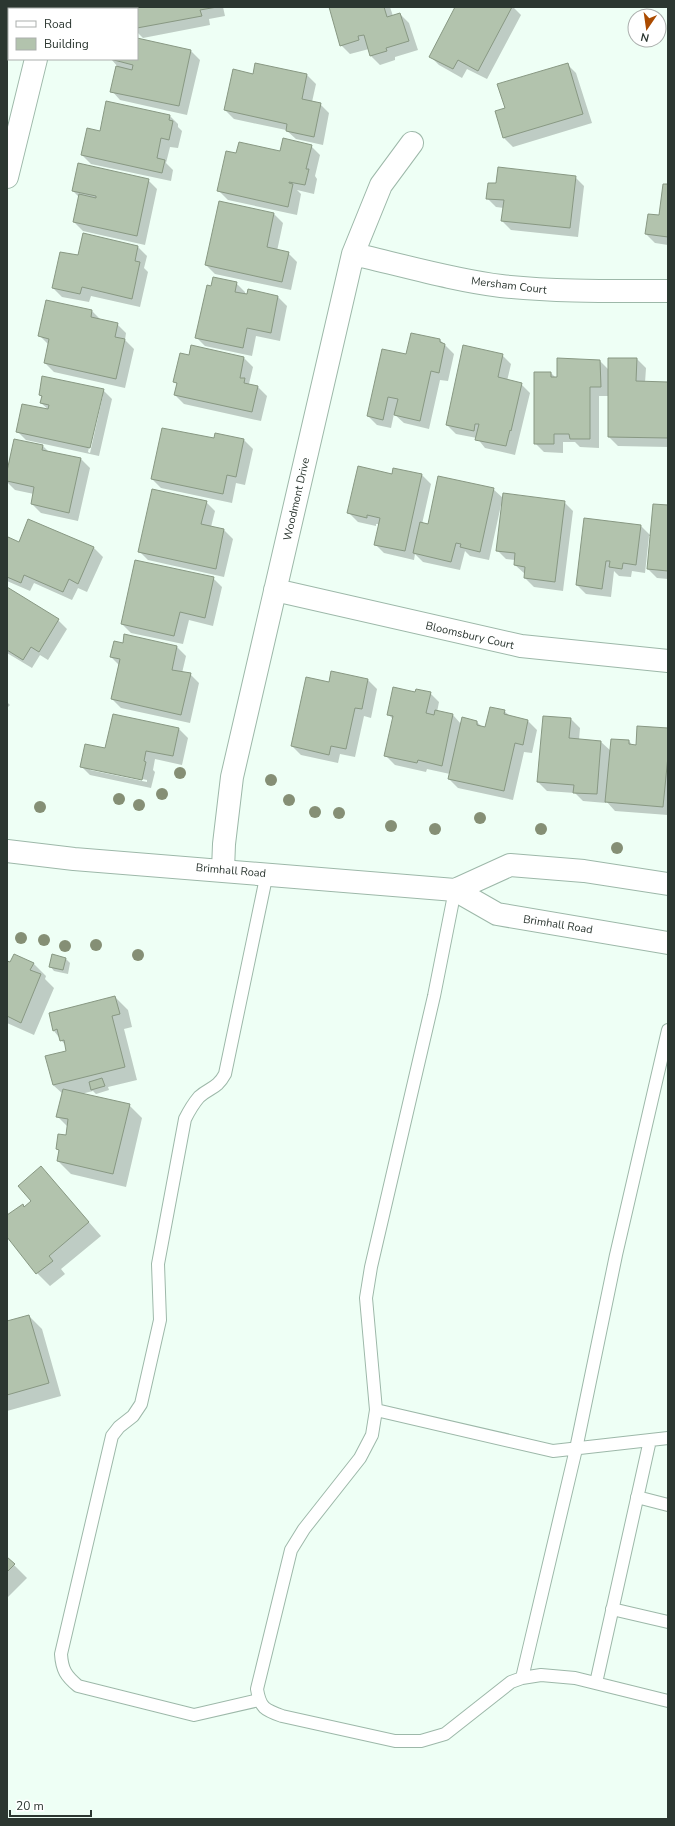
<svg xmlns="http://www.w3.org/2000/svg" width="675" height="1826" font-family="'Nunito Sans',sans-serif">
  <style>
    .shadow { fill: #0003; fill-rule: evenodd }
    .building { fill: #b2c3ad; stroke: #889883 }
    .lines { fill: none; stroke-linecap: round; stroke-linejoin: round }
    .lane-casing { stroke: #9db8a9; stroke-width: 14 }
    .street-casing { stroke: #9db8a9; stroke-width: 24 }
    .secondary-casing { stroke: #9db8a9; stroke-width: 24 }
    .lane { stroke: #fff; stroke-width: 12 }
    .street { stroke: #fff; stroke-width: 22 }
    .secondary { stroke: #fff; stroke-width: 22 }
    .tree { fill: #858f75 }
    .labels { text-anchor: middle; stroke-width: 3; stroke-linejoin: round; paint-order: stroke }
    .street-label { font-size: 11px; fill: #2c3731; stroke: #fff }
  </style>
  <rect width="100%" height="100%" fill="#eefff5"/>
  <path class="shadow" d="M7,7H10L7,19Z
    M130,7H223L225,16L209,19L210,25L143,38L137,32V9H130Z
    M330,7H390L393,16L400,14L409,23L418,50L395,57V60L380,65L371,56L369,49L350,54L341,45Z
    M456,7H513L521,15L487,79L467,69L462,78L439,65L430,56Z
    M137,39L191,51L200,60L187,115L120,100L112,91L119,68L111,59H137Z
    M567,64L576,73L592,123L513,147L504,138L506,109Z
    M254,75H307L316,84L312,102L320,104L329,113L323,145L296,139L286,130L234,119L225,110Z
    M169,115L178,124V127L182,131L178,148L170,147L166,163L173,170L171,181L91,164L82,155L101,132Z
    M311,146L320,155L315,176L317,179L314,194L297,190L301,194L297,215L228,200L219,191L281,152Z
    M575,177L584,186L578,237L511,230L502,221L504,208L496,207L487,198Z
    M148,180L157,189L145,245L83,231L74,222L79,197L73,191Z
    M668,185V245L655,243L646,234L660,217Z
    M274,214L283,223L277,251L288,253L297,262L291,290L215,274L206,265Z
    M138,247L147,256L144,268L148,272L140,307L91,296L89,302L62,297L53,288L79,256Z
    M236,283L245,292V294L247,295L248,291L278,297L287,306L280,341L256,336L252,356L205,346L196,337L211,287Z
    M92,311L101,320L117,324L126,333L125,340L134,349L125,388L54,372L45,363L49,345L40,336Z
    M440,340L454,354L448,381L440,380L429,429L404,423L394,414L391,428L377,425L368,416L407,355Z
    M192,347L244,358L253,367L249,384L258,387L267,396L261,421L184,404L175,395L177,384L175,382L190,357Z
    M502,355L511,364L507,381L521,384L530,393L515,455L485,448L477,438L456,434L447,425Z
    M637,359L646,368L645,383H668V447L618,446L609,437V396H599V448L580,447L575,442H563V453L544,452L535,443L551,373L556,378L600,361L609,370Z
    M103,390L112,399L99,456L26,440L17,431L50,411L41,403L43,398L40,395ZM101,395H103L90,453L88,452Z
    M216,434L244,440L253,449L245,485L236,483L232,503L161,488L152,479L214,440Z
    M15,440L43,446L49,452L81,459L90,468L78,521L41,513L32,504L34,494L15,490L7,482Z
    M392,475H422L431,484L422,524L429,525L493,489L503,498L564,502L573,511L563,591L534,587L525,578V574L515,565V560L506,559L497,550L502,505H501L489,560L470,556L465,551L460,570L423,562L415,554L414,560L384,553L375,544L379,524H376V526L358,522L349,513Z
    M206,502L215,511L211,527L224,530L233,539L224,577L148,560L139,551Z
    M668,506V579L657,578L648,569Z
    M29,520L94,548L103,557L87,592L78,588L72,600L34,583L30,591L7,581V542L19,543Z
    M641,526L651,536H649L645,573L632,571L631,577L619,576L614,571L611,597L586,594L577,585Z
    M213,578L222,587L213,626L189,620L183,644L131,633L122,624Z
    M7,588L58,620L67,629L48,660L40,655L32,668L7,653Z
    M125,635L177,647L186,656L182,673L190,674L199,683L190,723L121,708L112,699L119,665L111,657L123,644Z
    M332,673L368,680L377,689L371,718L364,716L355,757L340,754L338,763L301,755L292,746L330,683Z
    M415,693H430L439,702L437,712L453,715L461,724L477,722L482,727L486,728L504,711L510,716L528,721L537,730L532,753L524,752L513,800L458,788L449,779L450,774L427,769L426,772L395,765L386,756L394,720L388,714Z
    M7,702L10,705L7,708Z
    M571,719L580,728L579,740L601,742L611,751L629,741L633,746H636L668,729V815L615,811L606,801V803L583,801L575,793L547,791L538,782Z
    M179,729L188,738L182,765L155,759L153,770L155,772L151,788L90,775L81,766L106,749ZM90,768L147,780V782L90,770Z
    M66,959L70,963L68,974L54,971L50,966Z
    M7,962L33,963L46,976L45,979L54,988L34,1035L7,1023Z
    M115,997L128,1010L132,1027L124,1029L137,1080L108,1087L109,1090L96,1094L93,1091L81,1094L129,1105L142,1118L126,1187L71,1174L58,1161L60,1151L57,1148L66,1136L68,1127L58,1117L63,1094L53,1085L67,1052L66,1046L54,1031L50,1013Z
    M41,1167L101,1236L61,1269L65,1274L50,1286L37,1273L7,1236V1217L22,1205L25,1207L32,1202Z
    M29,1316L42,1329L61,1396L7,1411V1322Z
    M7,1558L27,1578L7,1598Z"/>
  <path class="building" d="M129,7H217L200,10L202,16L137,28V9H129Z
    M329,7H384L387,17L400,13L409,41L386,48L387,51L370,56L364,35L358,36L359,40L340,46Z
    M455,7H512L478,71L458,60L453,69L429,57Z
    M137,38L191,50L179,106L110,92L116,66L132,70L133,65L110,59H137Z
    M255,63L307,74L302,99L321,103L314,137L286,131L287,124L224,110L233,69L253,74Z
    M568,63L583,114L503,138L495,111L505,108L497,84Z
    M106,101L170,115L169,120L173,121L169,140L161,138L157,158L165,160L162,173L81,155L87,128L100,131Z
    M283,138L312,145L306,169H309L305,185L289,182V183L293,184L288,207L217,191L226,151L236,153L239,142L280,151Z
    M78,163L149,179L137,236L73,222L79,194L96,198V196L72,191Z
    M498,167L576,176L570,228L501,221L504,200L486,199L488,183H496Z
    M663,184H668V237L645,234L648,214L659,215Z
    M219,201L274,213L267,247L289,252L282,282L205,265Z
    M83,233L138,246L135,261L140,262L132,299L82,287L80,294L52,288L60,252L78,255Z
    M213,277L237,282L235,292L247,294L248,289L278,296L271,333L247,328L243,348L195,338L207,285L211,286Z
    M46,300L92,310L91,317L118,323L115,337L125,339L116,379L44,363L49,339L38,336Z
    M411,333L440,339V342L445,344L439,373L431,371L420,421L394,415L398,399L388,397L383,420L367,416L382,349L406,354Z
    M191,345L244,357L240,378H245L244,383L258,386L252,412L174,395L177,383L173,382L180,353L189,355Z
    M463,345L503,354L498,377L522,383L511,431L510,430L506,446L475,440L479,424H475L474,431L446,425Z
    M557,358L600,360L601,387H590V439H570L569,434H554V444H534V372H551V377H557Z
    M608,358H637L636,381L668,382V438L608,437Z
    M42,376L104,389L90,448L16,432L22,404L48,409L49,405L40,403L42,396L39,395Z
    M162,428L214,438L215,433L244,439L236,477L227,475L223,494L151,479Z
    M14,439L43,445L42,450L81,458L69,513L31,504L34,487L7,481V471Z
    M358,466L392,474L393,468L422,474L405,551L374,545L380,518L367,515V518L347,513Z
    M438,476L494,488L480,552L460,547L461,544L456,543L451,562L413,553L420,522L428,524Z
    M152,489L207,501L201,524L224,529L216,569L138,552Z
    M503,493L565,501L555,582L524,578L525,567L514,565L515,553L496,551Z
    M653,504L668,505V571L647,569Z
    M584,518L641,525L636,565L623,563L622,569L609,567L610,561H606L602,589L576,585Z
    M28,519L94,547L78,584L69,579L63,592L24,575L21,583L7,577V539L8,537L19,542Z
    M135,560L214,577L205,618L180,612L174,636L121,624Z
    M7,587L59,619L39,652L31,647L23,660L7,650Z
    M124,634L177,646L172,670L191,673L181,715L111,699L120,659L110,657L114,641L123,643Z
    M331,671L368,679L362,709L355,708L346,749L331,746L329,755L291,746L306,677L329,682Z
    M393,687L415,692L416,689L431,692L426,713L434,715L435,710L453,714L442,766L418,760L417,763L384,756L393,716L387,715Z
    M490,707L505,710L504,714L528,720L523,745L515,743L504,791L448,779L462,717L477,721V725L485,727Z
    M113,714L179,728L173,756L146,751L144,761L146,762L142,780L80,767L85,744L105,748Z
    M543,716L571,718L569,738L601,741L597,794L573,793L574,785L537,782Z
    M637,726L668,728V756L663,807L605,802L611,739L629,740V744L636,745Z
    M14,954L34,963L30,970L41,974L21,1023L7,1016V961L10,962Z
    M52,954L66,958L63,970L49,967Z
    M115,996L120,1014L112,1016L125,1067L53,1085L45,1056L66,1051L64,1040L60,1041L57,1029L53,1031L49,1013Z
    M102,1078L105,1086L91,1090L89,1082Z
    M63,1089L130,1104L113,1174L57,1161L59,1150L56,1149L58,1134L66,1135L68,1119L56,1117Z
    M41,1166L89,1222L49,1256L53,1261L36,1274L7,1237V1215L23,1204L24,1207L31,1201L18,1186Z
    M29,1315L49,1383L7,1395V1321Z
    M7,1557L15,1564L7,1572Z"/>
  <g class="lines">
    <defs>
      <path id="lane" d="M455,890L434,996L371,1267L366,1298L376,1410L372,1435L360,1458L304,1529L291,1550L257,1689C260,1708 265,1710 282,1716L395,1741H421L445,1734L511,1682L522,1678L541,1675L575,1678L668,1701
        M376,1410L553,1451L668,1438
        M637,1497L668,1505
        M612,1609L668,1622
        M522,1678L576,1449L616,1255L668,1030
        M596,1683L650,1440
        M259,1700L194,1715L78,1686C66,1676 62,1670 61,1654L112,1436L119,1427L133,1416L141,1404L160,1320L158,1264L185,1119C189,1111 193,1104 199,1097C210,1087 217,1089 225,1074L267,873"/>
      <path id="street" d="M49,9V7
        M7,177L36,59
        M353,254C402,265 452,280 501,286C557,292 612,291 668,291
        M275,590L521,646L668,661
        M223,870L224,844L232,777L353,254L381,185L412,143"/>
      <path id="secondary" d="M7,851L74,859L455,890L497,914L668,943
        M455,890L510,865L584,871L668,884"/>
    </defs>
    <use href="#lane" class="lane-casing"/>
    <use href="#street" class="street-casing"/>
    <use href="#secondary" class="secondary-casing"/>
    <use href="#lane" class="lane"/>
    <use href="#street" class="street"/>
    <use href="#secondary" class="secondary"/>
  </g>
  <g class="tree">
    <circle cx="180" cy="773" r="6"/>
    <circle cx="271" cy="780" r="6"/>
    <circle cx="162" cy="794" r="6"/>
    <circle cx="119" cy="799" r="6"/>
    <circle cx="289" cy="800" r="6"/>
    <circle cx="139" cy="805" r="6"/>
    <circle cx="40" cy="807" r="6"/>
    <circle cx="315" cy="812" r="6"/>
    <circle cx="339" cy="813" r="6"/>
    <circle cx="480" cy="818" r="6"/>
    <circle cx="391" cy="826" r="6"/>
    <circle cx="435" cy="829" r="6"/>
    <circle cx="541" cy="829" r="6"/>
    <circle cx="617" cy="848" r="6"/>
    <circle cx="21" cy="938" r="6"/>
    <circle cx="44" cy="940" r="6"/>
    <circle cx="96" cy="945" r="6"/>
    <circle cx="65" cy="946" r="6"/>
    <circle cx="138" cy="955" r="6"/>
  </g>
  <g class="labels">
    <g class="street-label">
      <text transform="translate(509 285) rotate(7)" y="4">Mersham Court</text>
      <text transform="translate(296 499) rotate(-77)" y="4">Woodmont Drive</text>
      <text transform="translate(470 635) rotate(13)" y="4">Bloomsbury Court</text>
      <text transform="translate(231 870) rotate(5)" y="4">Brimhall Road</text>
      <text transform="translate(558 924) rotate(9)" y="4">Brimhall Road</text>
    </g>
  </g>
  <rect width="675" height="1826" fill="none" stroke="#2c3731" stroke-width="16"/>
  <rect x="8" y="8" width="130" height="52" fill="#ffffff" stroke="#abafad"/>
  <rect x="16" y="21" width="20" height="6" fill="#ffffff" stroke="#abafad"/>
  <text x="44" y="28" font-size="12" fill="#2c3731">Road</text>
  <rect x="16" y="38" width="20" height="12" fill="#b2c3ad" stroke="#abafad"/>
  <text x="44" y="48" font-size="12" fill="#2c3731">Building</text>
  <g transform="translate(647 28) rotate(193)"><circle r="19" fill="#ffffff" stroke="#abafad"/>
  <path d="M0-3L7 15L0 10L-7 15Z" fill="#ab4b00"/>
  <text y="-6" font-size="11" font-weight="bold" text-anchor="middle" fill="#2c3731">N</text>
  </g>
  <path d="M10 1810v6h81v-6" fill="none" stroke="#2c3731" stroke-width="2"/>
  <text x="16" y="1810" font-size="12" fill="#2c3731" stroke="#ffffff" stroke-width="3" paint-order="stroke">20 m</text>
</svg>
